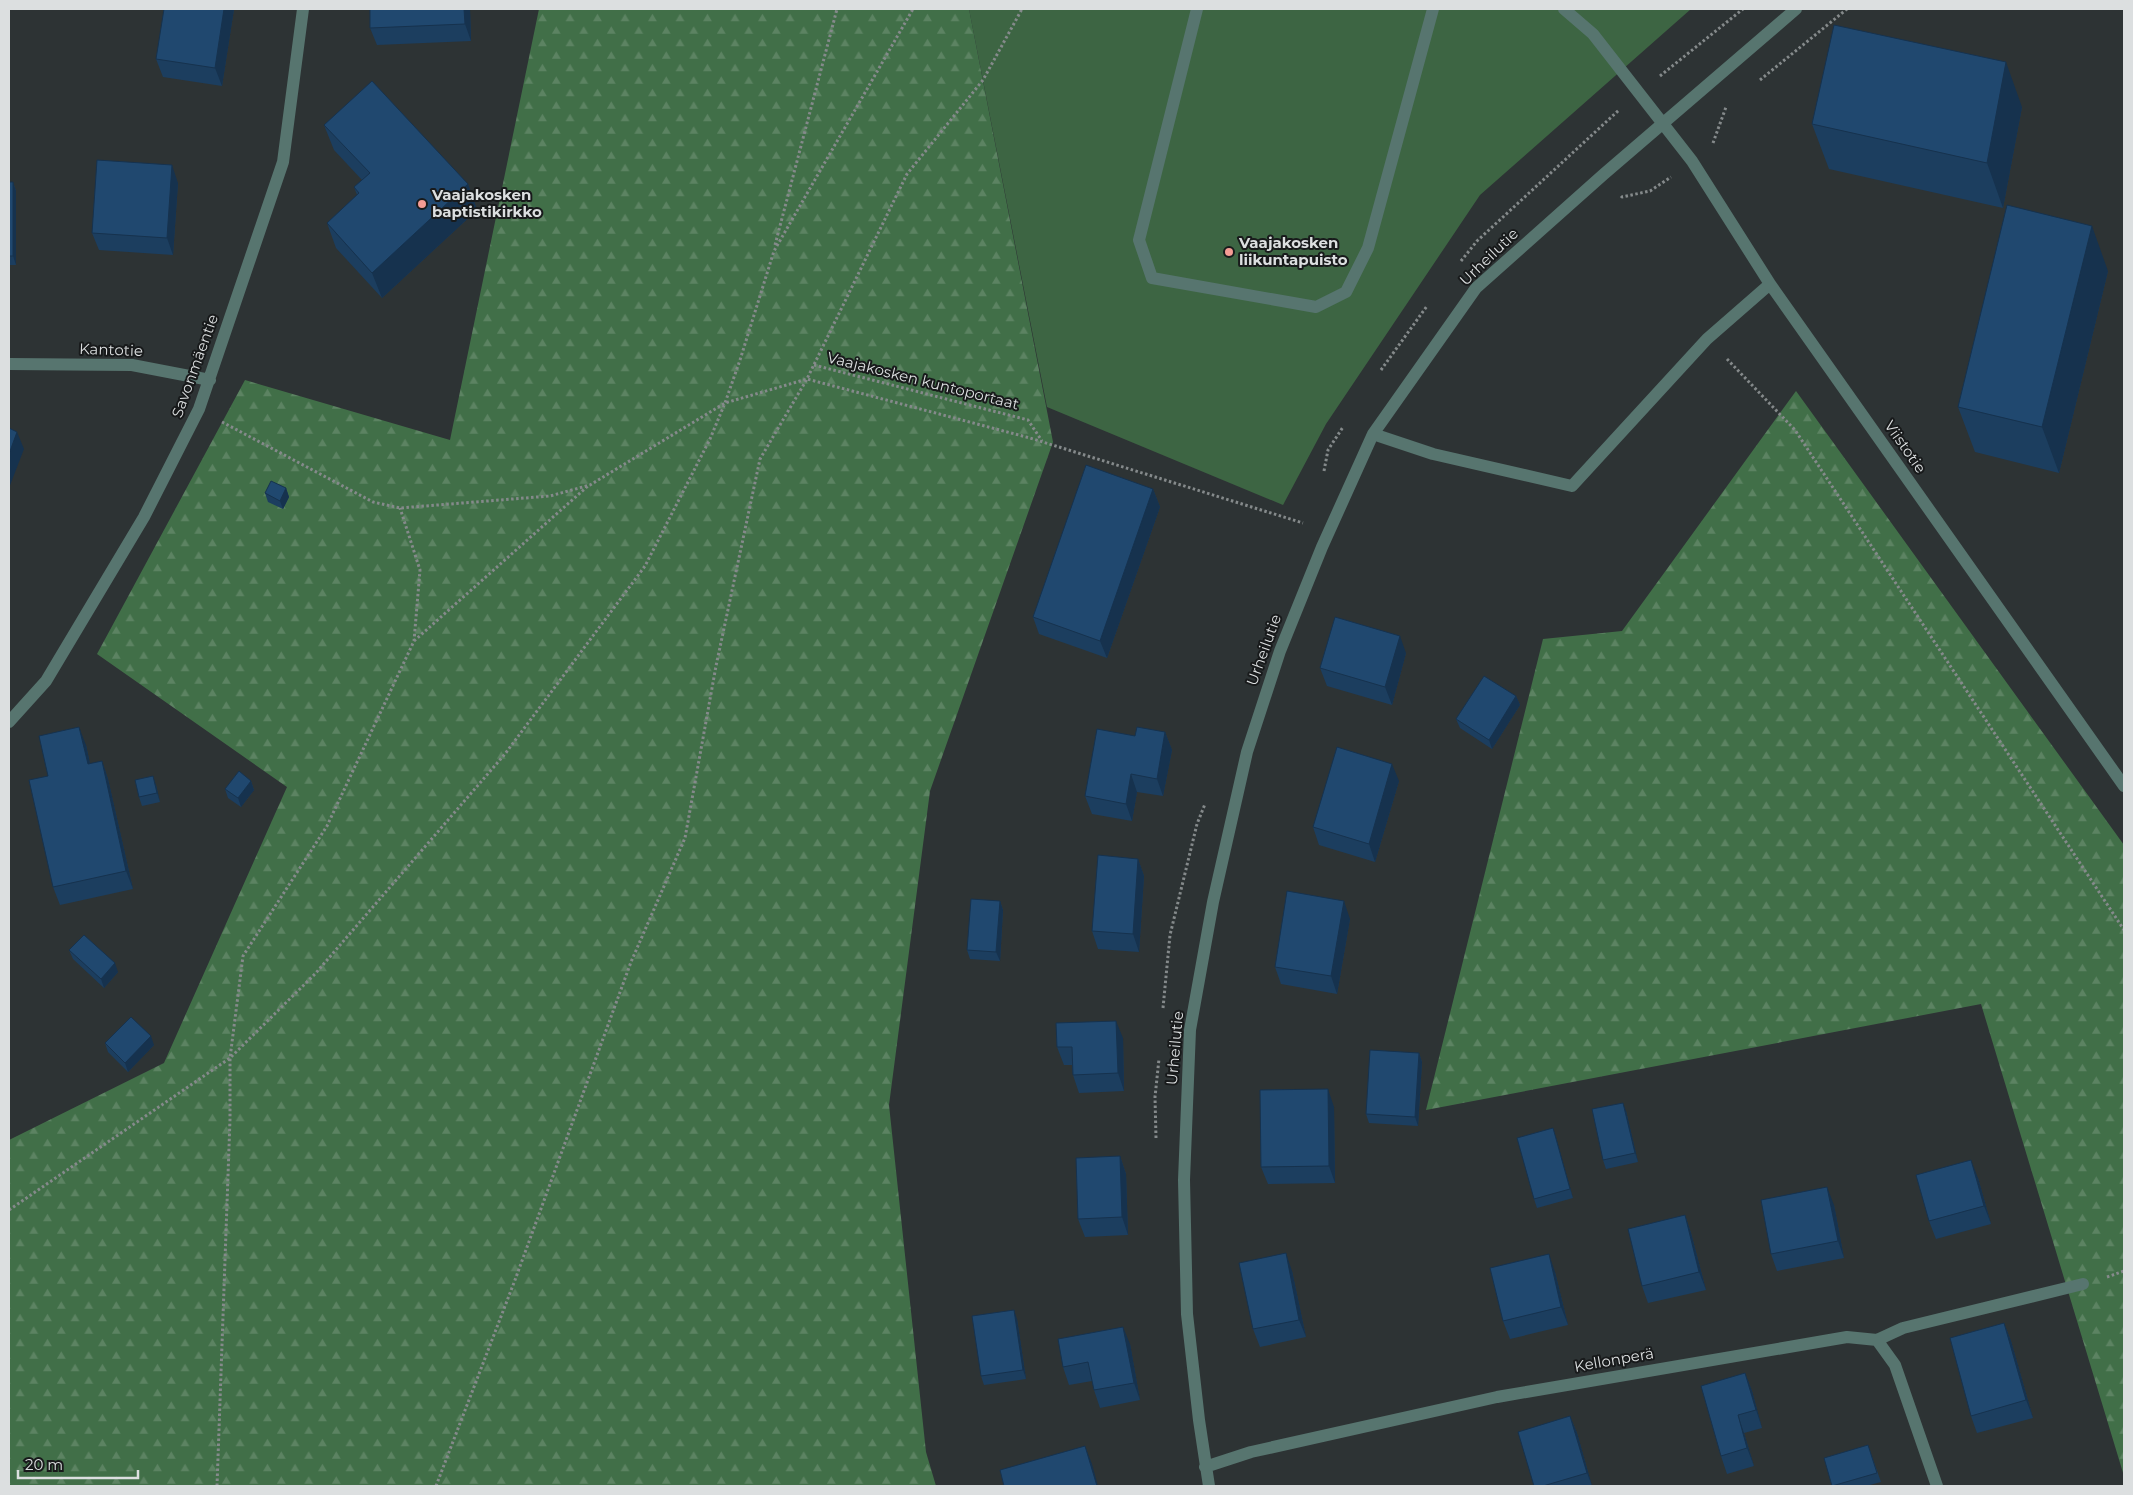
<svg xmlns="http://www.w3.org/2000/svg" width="2133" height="1495" font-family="Montserrat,sans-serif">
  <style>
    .green { fill: #3d6543 }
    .forest { fill: url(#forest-firs) }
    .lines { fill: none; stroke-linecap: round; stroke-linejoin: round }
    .path { stroke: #858a8b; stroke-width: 3; stroke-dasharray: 2.5 2.5; stroke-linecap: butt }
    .minor { stroke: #57756f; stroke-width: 12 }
    .wall { fill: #1c3e5f }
    .shaded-wall { fill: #16324e }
    .building { fill: #20486f; stroke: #16324e }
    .poi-dot { fill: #f59c94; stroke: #181a1b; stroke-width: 2 }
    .labels { text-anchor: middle; stroke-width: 4; stroke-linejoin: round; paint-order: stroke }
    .poi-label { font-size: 15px; font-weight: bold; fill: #dcdfe0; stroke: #181a1b; text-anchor: start }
    .street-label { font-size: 15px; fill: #dcdfe0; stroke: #181a1b }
  </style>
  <defs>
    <pattern id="forest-firs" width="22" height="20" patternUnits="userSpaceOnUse" patternTransform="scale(1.25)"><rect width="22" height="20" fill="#416f48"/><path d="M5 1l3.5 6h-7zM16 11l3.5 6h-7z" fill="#5c8362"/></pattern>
  </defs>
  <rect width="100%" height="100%" fill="#2d3334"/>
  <path class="green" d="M969,9H1691L1480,195L1326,424L1283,505L1047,407Z"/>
  <path class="forest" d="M539,9H969L1053,442L930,791L889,1105L926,1452L936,1486H9V1140L164,1063L287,787L97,654L245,380L450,440Z
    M1796,391L2124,845V1476L1981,1004L1426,1110L1543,639L1622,631Z"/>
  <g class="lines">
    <path class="path" d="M1660,76L1743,9
      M1760,80L1847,9
      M1713,143L1726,107
      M1621,196L1622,197L1650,191L1671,177
      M775,245L837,9
      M1461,261L1477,241L1619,110
      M1727,359L1795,430L2124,930
      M814,365L1028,420L1042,441
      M1381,370L1427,306
      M222,422L373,502L400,508L550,496L590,485L725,403L807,379L1030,438L1303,523
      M1324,471L1328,450L1343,427
      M414,641L589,485
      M1163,1008L1170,935L1197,824L1205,804
      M1156,1138L1155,1097L1159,1059
      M9,1210L230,1058L315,974L505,754L645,566L710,439L725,403L740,360L774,251L913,9
      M2107,1277L2124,1271
      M217,1486L230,1119V1058L243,956L327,826L414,641L420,570L400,508
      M436,1486L515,1280L631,962L685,838L716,666L760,459L807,379L907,174L983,80L1022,9"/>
    <path class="minor" d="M1197,9L1139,240L1152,278L1316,307L1346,292L1368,248L1433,9
      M1564,9L1593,34L1692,161L1770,284L2124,786
      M9,364L132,365L210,380
      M1373,434L1433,454L1572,486L1707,339L1770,284
      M9,722L46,681L144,517L199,409L283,162L303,9
      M1877,1340L1903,1328L2083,1284
      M1205,1467L1251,1452L1497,1397L1847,1337L1877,1340L1895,1365L1937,1486
      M1209,1486L1199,1420L1187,1314L1184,1180L1190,1030L1213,902L1247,752L1280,651L1322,547L1373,434L1476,288L1604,174L1796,9"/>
  </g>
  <path class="wall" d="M234,9L222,86L163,77L156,59Z
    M370,9H470L471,41L377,45L370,28Z
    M2022,107L2003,208L1829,169L1812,124Z
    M324,125L468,184L477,210L382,298L336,248L327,223L357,195L354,187L362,180L334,150Z
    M9,182H13L16,191V265H9Z
    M178,183L173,255L99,250L92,233Z
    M2108,271L2059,473L1975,452L1958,407Z
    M286,488L289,497L283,509L268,502L265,493Z
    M1153,489L1160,507L1107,658L1039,634L1033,617Z
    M1406,653L1392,705L1327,686L1320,668Z
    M1516,696L1520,705L1492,749L1460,728L1456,719Z
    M1165,732L1172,750L1163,796L1137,792L1132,821L1092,814L1085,796L1135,736Z
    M86,745L90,764L102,761L108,779L133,889L60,905L53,887L48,776Z
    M251,781L254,790L241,807L228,798L225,789Z
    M1399,781L1375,862L1319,845L1313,827Z
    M156,785L160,802L142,806L139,797Z
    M1138,859L1144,876L1139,952L1098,949L1092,931Z
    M1000,901L1003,910L1000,961L970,959L967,950Z
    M1350,919L1337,994L1281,984L1275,967Z
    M69,950L118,972L104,988L73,959Z
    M1123,1038L1124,1091L1079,1093L1073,1075L1072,1065H1064L1057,1047Z
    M105,1043L154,1045L128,1072L108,1052Z
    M1419,1053L1422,1062L1418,1126L1369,1123L1366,1114Z
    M1334,1107L1335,1183L1268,1184L1261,1167Z
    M1626,1111L1638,1162L1606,1169L1603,1160Z
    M1553,1128L1573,1198L1537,1208L1534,1199Z
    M1120,1156L1126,1174L1128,1235L1085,1237L1078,1219Z
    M1978,1178L1991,1224L1936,1239L1929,1221Z
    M1834,1205L1844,1258L1777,1271L1771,1254Z
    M1685,1215L1691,1233L1706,1290L1648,1303L1642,1286Z
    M1292,1271L1306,1337L1260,1347L1253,1329Z
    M1555,1272L1568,1325L1510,1339L1503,1321Z
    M1017,1319L1026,1379L984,1385L981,1376Z
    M2004,1323L2011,1341L2033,1418L1977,1433L1971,1416Z
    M1130,1344L1140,1400L1100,1408L1094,1390L1092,1381L1069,1385L1063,1367Z
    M1745,1373L1752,1391L1762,1428L1744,1433L1754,1466L1727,1474L1721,1456Z
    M1570,1416L1577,1433L1592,1486H1534Z
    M1868,1445L1881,1482L1866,1486H1832Z"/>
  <path class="shaded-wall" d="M224,9H234L222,86L215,68Z
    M464,9H470L471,41L465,24Z
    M2006,62L2022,107L2003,208L1987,163Z
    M172,165L178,183L173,255L167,238Z
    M13,182L16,191V265L13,256Z
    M468,184L477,210L382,298L372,273Z
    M2092,226L2108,271L2059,473L2042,427Z
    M17,432L24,449L9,488V454Z
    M286,488L289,497L283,509L280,501Z
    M1153,489L1160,507L1107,658L1100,641Z
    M1400,636L1406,653L1392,705L1385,687Z
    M1516,696L1520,705L1492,749L1489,740Z
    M79,727L86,745L94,782L88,764Z
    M1165,732L1172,750L1163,796L1157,779Z
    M102,761L108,779L133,889L126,871Z
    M1392,764L1399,781L1375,862L1369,844Z
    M1131,774L1137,792L1132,821L1126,804Z
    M153,776L156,785L160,802L157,793Z
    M251,781L254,790L241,807L238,798Z
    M1138,859L1144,876L1139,952L1133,934Z
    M1000,901L1003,910L1000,961L996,952Z
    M1344,901L1350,919L1337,994L1331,976Z
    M115,963L118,972L104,988L101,979Z
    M1116,1021L1123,1038L1124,1091L1118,1073Z
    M151,1036L154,1045L128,1072L125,1063Z
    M1419,1053L1422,1062L1418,1126L1415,1117Z
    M1328,1089L1334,1107L1335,1183L1329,1166Z
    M1623,1103L1626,1111L1638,1162L1635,1153Z
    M1553,1128L1556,1137L1573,1198L1570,1189Z
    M1120,1156L1126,1174L1128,1235L1122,1217Z
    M1971,1160L1978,1178L1991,1224L1984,1206Z
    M1827,1187L1834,1205L1844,1258L1838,1241Z
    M1685,1215L1691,1233L1706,1290L1699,1272Z
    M1286,1253L1292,1271L1306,1337L1299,1320Z
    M1549,1254L1555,1272L1568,1325L1561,1307Z
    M1014,1310L1017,1319L1026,1379L1023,1370Z
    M2004,1323L2011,1341L2033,1418L2026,1400Z
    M1123,1327L1130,1344L1140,1400L1134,1383Z
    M1745,1373L1752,1391L1762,1428L1756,1410Z
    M1738,1415L1744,1433L1754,1466L1747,1448Z
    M1570,1416L1577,1433L1592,1486L1587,1473Z
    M1085,1446L1092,1464L1098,1486H1097Z"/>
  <path class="building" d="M164,9H224L215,68L156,59Z
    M370,9H464L465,24L370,28Z
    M1834,25L2006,62L1987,163L1812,124Z
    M372,81L468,184L372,273L327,223L359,193L354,187L370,173L324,125Z
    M97,160L172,165L167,238L92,233Z
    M9,182H13V256H9Z
    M2007,205L2092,226L2042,427L1958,407Z
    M9,428L17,432L9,454Z
    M1086,465L1153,489L1100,641L1033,617Z
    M271,481L286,488L280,501L265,493Z
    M1335,617L1400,636L1385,687L1320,668Z
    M1484,676L1516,696L1489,740L1456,719Z
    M79,727L88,764L102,761L126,871L53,887L29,780L48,776L39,736Z
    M1137,727L1165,732L1157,779L1131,774L1126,804L1085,796L1097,729L1135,736Z
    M1337,747L1392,764L1369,844L1313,827Z
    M239,771L251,781L238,798L225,789Z
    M153,776L157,793L139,797L135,780Z
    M1098,855L1138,859L1133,934L1092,931Z
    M1287,891L1344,901L1331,976L1275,967Z
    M971,899L1000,901L996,952L967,950Z
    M84,935L115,963L101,979L69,950Z
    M131,1017L151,1036L125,1063L105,1043Z
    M1116,1021L1118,1073L1073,1075L1072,1047H1057L1056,1023Z
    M1370,1050L1419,1053L1415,1117L1366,1114Z
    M1328,1089L1329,1166L1261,1167L1260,1090Z
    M1623,1103L1635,1153L1603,1160L1592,1109Z
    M1553,1128L1570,1189L1534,1199L1517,1138Z
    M1120,1156L1122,1217L1078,1219L1076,1158Z
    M1971,1160L1984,1206L1929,1221L1916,1175Z
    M1827,1187L1838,1241L1771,1254L1761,1200Z
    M1685,1215L1699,1272L1642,1286L1628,1229Z
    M1286,1253L1299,1320L1253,1329L1239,1263Z
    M1549,1254L1561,1307L1503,1321L1490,1268Z
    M1014,1310L1023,1370L981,1376L972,1316Z
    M2004,1323L2026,1400L1971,1416L1950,1338Z
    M1123,1327L1134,1383L1094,1390L1088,1362L1063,1367L1058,1339Z
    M1745,1373L1756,1410L1738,1415L1747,1448L1721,1456L1701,1386Z
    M1570,1416L1587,1473L1543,1486H1534L1518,1432Z
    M1868,1445L1877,1473L1832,1486L1824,1458Z
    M1085,1446L1097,1486H1004L1000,1470Z"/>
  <g class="poi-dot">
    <circle cx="422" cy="204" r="5"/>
    <circle cx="1229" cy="252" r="5"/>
  </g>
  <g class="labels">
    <g class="poi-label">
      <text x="432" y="200">Vaajakosken<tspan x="432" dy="17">baptistikirkko</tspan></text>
      <text x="1239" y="248">Vaajakosken<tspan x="1239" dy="17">liikuntapuisto</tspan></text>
    </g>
    <g class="street-label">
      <text transform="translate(1489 257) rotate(-44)" y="5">Urheilutie</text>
      <text transform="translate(111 350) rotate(2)" y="5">Kantotie</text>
      <text transform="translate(195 366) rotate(-70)" y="5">Savonmäentie</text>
      <text transform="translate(923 381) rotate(14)" y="5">Vaajakosken kuntoportaat</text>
      <text transform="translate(1905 447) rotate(55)" y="5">Viistotie</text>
      <text transform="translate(1264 650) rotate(-70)" y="5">Urheilutie</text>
      <text transform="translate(1175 1048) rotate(-85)" y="5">Urheilutie</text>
      <text transform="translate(1614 1360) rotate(-10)" y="5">Kellonperä</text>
    </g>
  </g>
  <rect width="2133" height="1495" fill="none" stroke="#dcdfe0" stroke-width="20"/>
  <path d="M18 1470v8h120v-8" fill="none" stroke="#dcdfe0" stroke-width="2.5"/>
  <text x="25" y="1470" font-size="15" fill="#dcdfe0" stroke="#181a1b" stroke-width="4" paint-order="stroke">20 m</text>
</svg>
